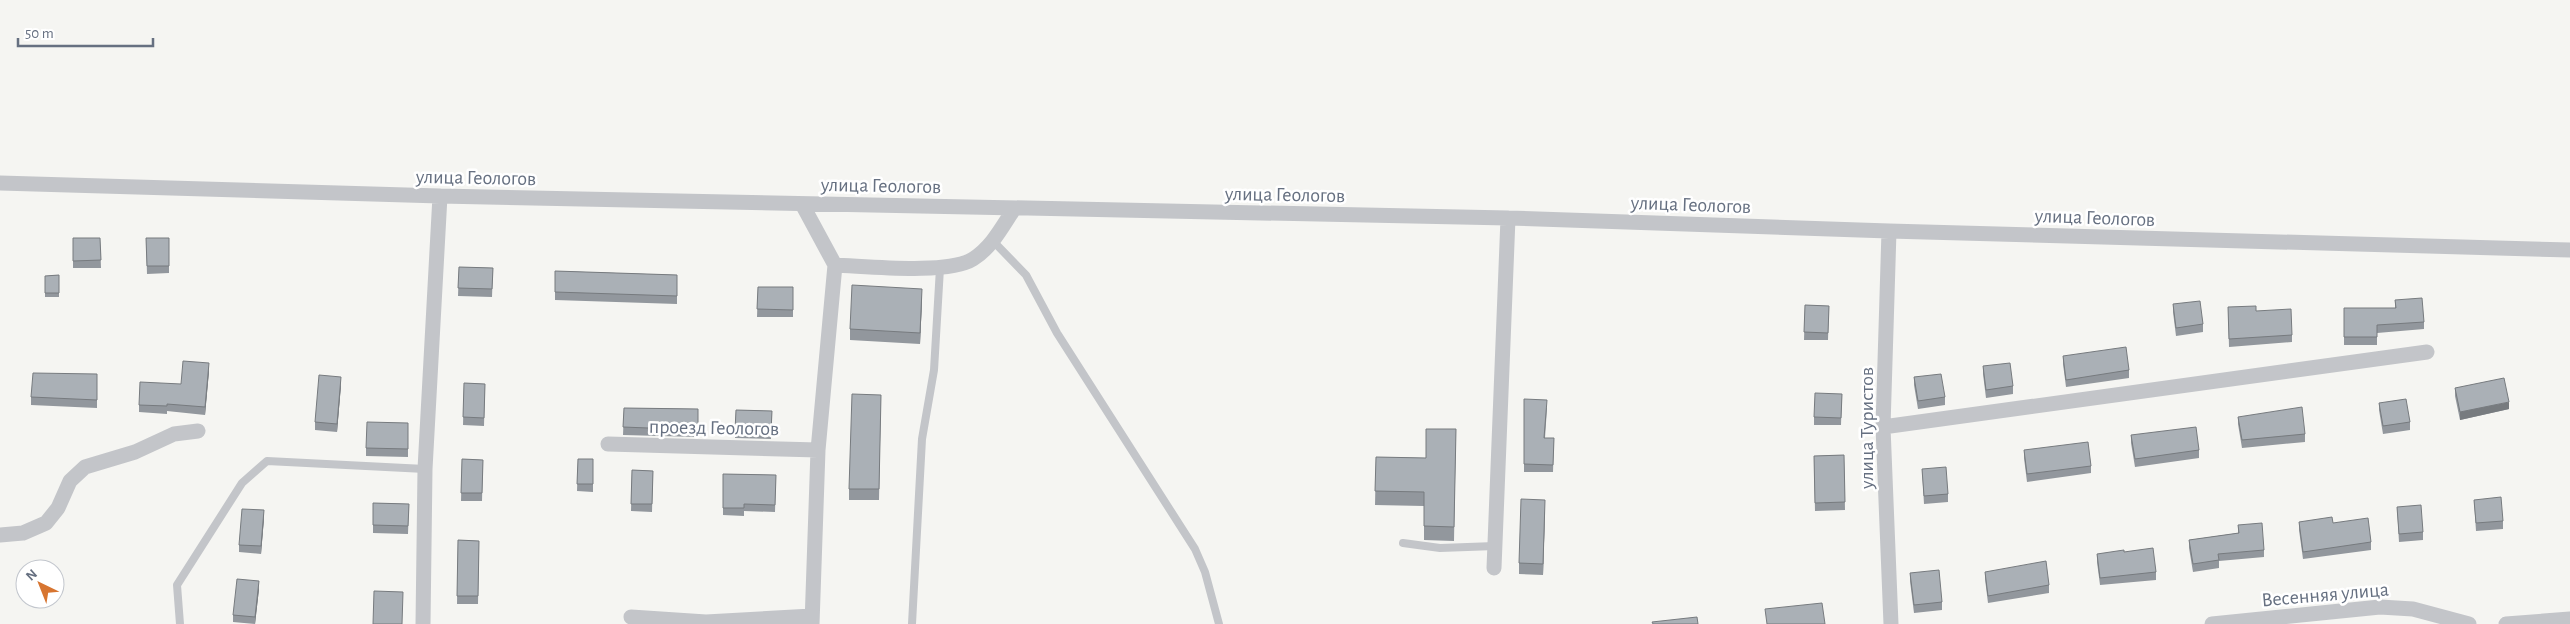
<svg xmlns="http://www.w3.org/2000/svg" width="2570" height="624" font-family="'Alegreya Sans',sans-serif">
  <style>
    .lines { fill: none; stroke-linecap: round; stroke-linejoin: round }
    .service { stroke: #c3c5c9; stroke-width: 8 }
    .minor { stroke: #c3c5c9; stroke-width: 15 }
    .wall { fill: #92979d }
    .shaded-wall { fill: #777b7f }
    .building { fill: #aab0b6; stroke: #777b7f }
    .labels { text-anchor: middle; stroke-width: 5; stroke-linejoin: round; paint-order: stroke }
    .street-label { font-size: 20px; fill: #667081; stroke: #fff }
  </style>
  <rect width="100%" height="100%" fill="#f5f5f2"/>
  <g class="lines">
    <path class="service" d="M993,241L1026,275L1057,333L1195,549L1205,572L1219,624
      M1403,543L1440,548L1495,546
      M180,624L177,585L242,483L267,461L425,469
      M912,624L922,439L934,370L940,268"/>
    <path class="minor" d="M0,183L440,196L1508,218L1889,231L2570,250
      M802,204L835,265L818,450L812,624
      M1889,231L1883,427L1891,624
      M835,265C866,266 948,275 973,259C992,247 1002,227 1014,209
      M1883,427L2427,352
      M608,444L818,450
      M0,535L23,533L46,523L58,508L70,481L85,467L135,452L174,434L198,431
      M1494,568L1508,218
      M631,617L706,622L812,616
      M423,624L425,469L440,196
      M2212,624L2380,607L2413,609L2469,624
      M2506,624L2570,619"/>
  </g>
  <path class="wall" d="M73,238H100L101,268H73Z
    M146,238H169V273L147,274Z
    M459,267L493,268L492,297L458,296Z
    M555,271L677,275V304L555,300Z
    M59,275V297H45V276Z
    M758,287H793V317H757Z
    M922,300L920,344L850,340V329Z
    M2395,300L2424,322V329L2377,333V345H2344V308H2395Z
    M2173,304L2203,324V332L2176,336L2173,312Z
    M1805,305L1829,306L1828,340H1804Z
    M2228,307L2292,335V342L2229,347Z
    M2063,356L2129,370V378L2066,387L2063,364Z
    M1983,366L2013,386V394L1986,398L1983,374Z
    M209,371L205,415L167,411V414L139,412V405Z
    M97,374V408L31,405V397Z
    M1914,377L1945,397V405L1918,409L1914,385Z
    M464,383L485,384L484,426L463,425Z
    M341,385L337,432L315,430V422Z
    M2455,388L2509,409L2460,420L2455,396Z
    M1842,394L1841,425H1814V417Z
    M881,395L879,500H849V489Z
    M1524,399L1547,408L1545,438H1554L1553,472H1524Z
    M2379,403L2410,422V430L2383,434L2379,410Z
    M624,408L698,409V437L623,435Z
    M736,410L772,411L771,439L735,438Z
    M2238,417L2305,434V442L2242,448L2238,424Z
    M408,423V457L366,456V448Z
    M1456,429L1454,541L1424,540V506L1375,505L1376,457L1426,458Z
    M2131,435L2199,450V458L2135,467L2131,443Z
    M2024,450L2091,466V473L2027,482L2024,458Z
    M1844,455L1845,510L1815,511L1814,456Z
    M462,459L483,460L482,501H461Z
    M578,459H593V492L577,491Z
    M1922,469L1948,494V502L1924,504Z
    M632,470L653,471L652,512L631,511Z
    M723,474L776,475L775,512L744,511V516L723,515Z
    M2474,500L2503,521V529L2476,531Z
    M373,503L409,504L408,534L373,533Z
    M2397,507L2423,532V540L2399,542Z
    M1545,511L1543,575L1519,574V563Z
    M264,518L261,554L239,552V545Z
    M2299,522L2333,523L2371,542V550L2303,559L2299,530Z
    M2238,525L2264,550V557L2219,561V568L2193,572L2189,548V540L2238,533Z
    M458,540L479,541L478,604H457Z
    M2124,552L2156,572V580L2100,585L2097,562V554Z
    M1985,572L2049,585V593L1988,603L1985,579Z
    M1910,573L1942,602V610L1914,613L1910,581Z
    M259,589L255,624L233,622V615Z"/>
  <path class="shaded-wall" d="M922,289V300L920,344V333Z
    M209,363V371L205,415V407Z
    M341,377V385L337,432V424Z
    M2509,402V409L2460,420V412Z
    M1545,500V511L1543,575V564Z
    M264,510V518L261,554V546Z
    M259,581V589L255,624V617Z"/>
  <path class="building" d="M73,238H100L101,260L73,261Z
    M146,238H169V266H147Z
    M459,267L493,268L492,289L458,288Z
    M555,271L677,275V296L555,292Z
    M59,275V293H45V276Z
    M852,285L922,289L920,333L850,329Z
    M758,287H793V310L757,309Z
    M2422,298L2424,322L2377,325V337H2344V308H2396L2395,300Z
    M2200,301L2203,324L2176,328L2173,304Z
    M1805,305L1829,306L1828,333L1804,332Z
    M2256,306V311L2291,309L2292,335L2229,339L2228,307Z
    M2126,347L2129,370L2066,380L2063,356Z
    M183,361L209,363L205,407L167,404V406L139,405L140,382L181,384Z
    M2010,363L2013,386L1986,390L1983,366Z
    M33,373L97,374V400L31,397Z
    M1941,374L1945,397L1918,401L1914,377Z
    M319,375L341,377L337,424L315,422Z
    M2504,378L2509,402L2460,412L2455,388Z
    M464,383L485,384L484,418L463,417Z
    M1815,393L1842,394L1841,418L1814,417Z
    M852,394L881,395L879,489H849Z
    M1524,399L1547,400L1544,438H1554L1553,465L1524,464Z
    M2406,399L2410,422L2383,426L2379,403Z
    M2302,407L2305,434L2242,440L2238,417Z
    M624,408L698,409V430L623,427Z
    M736,410L772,411L771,432L735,431Z
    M367,422L408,423V449L366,448Z
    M2196,427L2199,450L2135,459L2131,435Z
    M1426,429H1456L1454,527L1424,526V492L1375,491L1376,457L1426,458Z
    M2088,442L2091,466L2027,474L2024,450Z
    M1844,455L1845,502L1815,503L1814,456Z
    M462,459L483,460L482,493H461Z
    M578,459H593V484H577Z
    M1946,467L1948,494L1924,496L1922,469Z
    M632,470L653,471L652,504H631Z
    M723,474L776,475L775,505L744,504V508H723Z
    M2501,497L2503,521L2476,523L2474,500Z
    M1521,499L1545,500L1543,564L1519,563Z
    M373,503L409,504L408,526L373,525Z
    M2421,505L2423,532L2399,534L2397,507Z
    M242,509L264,510L261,546L239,545Z
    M2332,517L2333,523L2368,518L2371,542L2303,552L2299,522Z
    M2262,523L2264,550L2218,554L2219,560L2193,564L2189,540L2239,533L2238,525Z
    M458,540L479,541L478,596H457Z
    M2153,548L2156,572L2100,578L2097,554L2124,550V552Z
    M2046,561L2049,585L1988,596L1985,572Z
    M1939,570L1942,602L1914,605L1910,573Z
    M237,579L259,581L255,617L233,615Z
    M374,591L403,592L402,624H373Z
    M1822,603L1825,624H1767L1765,609Z
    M1697,617L1698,624H1653L1652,622Z"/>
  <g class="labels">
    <g class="street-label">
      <text transform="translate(476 177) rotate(1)" y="7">улица Геологов</text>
      <text transform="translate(881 185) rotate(1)" y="7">улица Геологов</text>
      <text transform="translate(1285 194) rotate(1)" y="7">улица Геологов</text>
      <text transform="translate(1691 204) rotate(2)" y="7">улица Геологов</text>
      <text transform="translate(2095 217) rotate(2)" y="7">улица Геологов</text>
      <text transform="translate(714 427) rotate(1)" y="7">проезд Геологов</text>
      <text transform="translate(1866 428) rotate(-90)" y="7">улица Туристов</text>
      <text transform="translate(2325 594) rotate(-5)" y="7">Весенняя улица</text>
    </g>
  </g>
  <g transform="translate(40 584) rotate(317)"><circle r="24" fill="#ffffff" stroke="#c2c6cd"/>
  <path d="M0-4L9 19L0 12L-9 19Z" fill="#d77530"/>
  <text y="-8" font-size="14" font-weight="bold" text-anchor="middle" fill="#667081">N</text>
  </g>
  <path d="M18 38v8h135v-8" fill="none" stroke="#667081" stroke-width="2.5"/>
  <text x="25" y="38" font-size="15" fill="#667081" stroke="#ffffff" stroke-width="4" paint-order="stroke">50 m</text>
</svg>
